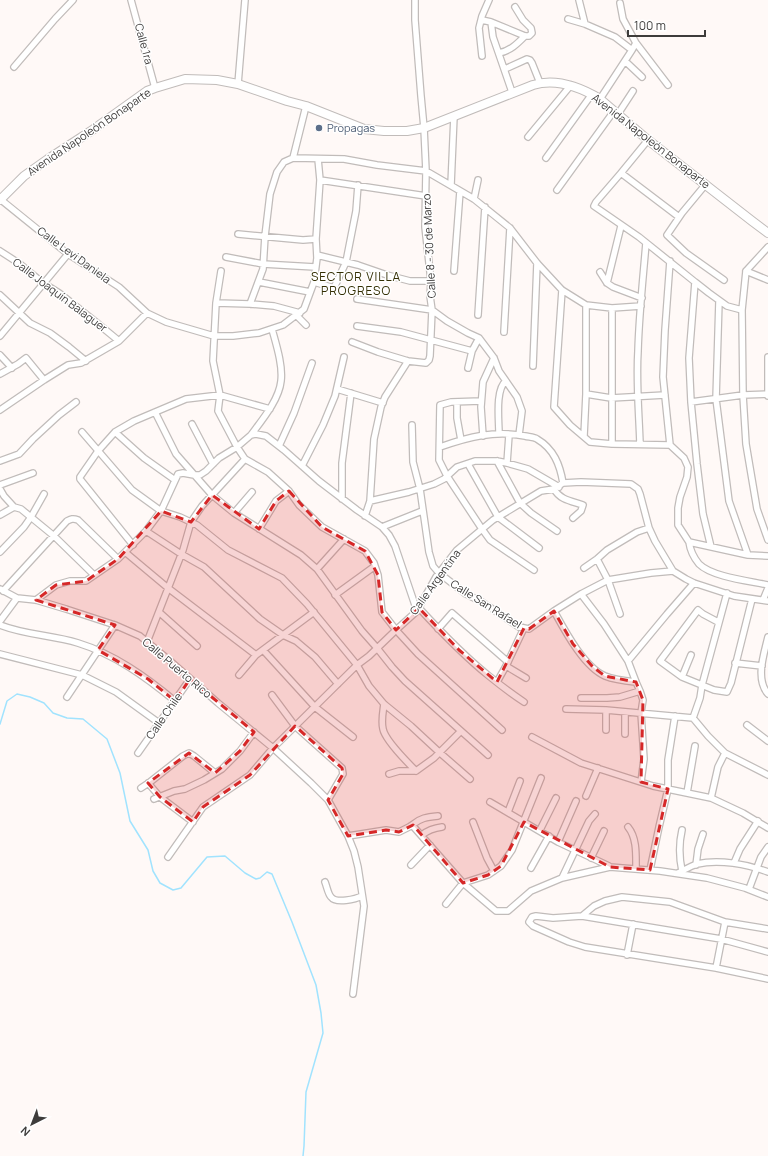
<svg xmlns="http://www.w3.org/2000/svg" width="768" height="1156" font-family="Manrope,sans-serif">
  <style>
    .lines { fill: none; stroke-linecap: round; stroke-linejoin: round }
    .stream { stroke: #a1e3fe; stroke-width: 1.5 }
    .minor-casing { stroke: #c1bcba; stroke-width: 8 }
    .secondary-casing { stroke: #c1bcba; stroke-width: 10 }
    .minor { stroke: #fff; stroke-width: 5.5 }
    .secondary { stroke: #fff; stroke-width: 8 }
    .marked { fill: #d62828; fill-opacity: 0.2; stroke: #d62828; stroke-width: 3; stroke-dasharray: 8 5; stroke-linejoin: round }
    .service-dot { fill: #5c6f8a; stroke: #fff; stroke-width: 1.5 }
    .labels { text-anchor: middle; stroke-width: 3; stroke-linejoin: round; paint-order: stroke }
    .street-label { font-size: 11px; fill: #3e3c3b; stroke: #fff }
    .service-label { font-size: 11px; fill: #4e5e75; stroke: #fff; text-anchor: start }
    .neighbourhood-label { font-size: 12px; letter-spacing: 1px; fill: #342f04; stroke: #fff }
  </style>
  <rect width="100%" height="100%" fill="#fff9f7"/>
  <g class="lines">
    <path class="stream" d="M0,724L7,701L17,694L30,697L44,703L53,713L67,718L83,719L107,739L120,773L130,821L148,850L153,871L160,883L173,890L181,888L207,857L225,856L245,873L256,879L260,878L267,872L272,874L292,922L316,985L321,1013L323,1033L306,1092L304,1146L303,1156"/>
    <defs>
      <path id="minor" d="M131,0L155,88
        M579,0L585,24L615,37L632,50L600,99
        M620,3L623,19L636,43L632,50
        M568,19L585,24
        M482,20L491,22L493,37L512,92
        M491,22L525,36H529L532,33L531,28L523,20L515,7
        M636,43L668,85
        M499,53C510,51 517,44 525,36
        M482,56L479,28L482,16L489,0
        M625,61L642,77
        M14,67L55,19L73,0
        M505,69L527,59L530,60L532,63L540,83
        M238,84L245,0
        M618,114L633,91
        M528,137L571,85
        M648,140L621,173L679,217
        M293,158L306,106
        M546,158L592,94
        M621,173L596,202L594,206L639,237L695,282L689,358L691,402L697,464L703,514L711,547
        M320,180L426,196
        M706,184L682,213L667,235L686,253L724,280
        M451,185L454,116
        M557,190L614,111
        M0,199L68,254L119,287L147,313L166,322L214,336H233L259,333L283,325L304,309L314,282L317,258L316,239L320,180L318,159
        M474,199L478,180
        M238,234L303,240L316,239
        M768,247L746,271L768,280
        M0,251L20,264L43,283L59,293L97,323L119,341
        M317,255L358,265L387,275L410,281H431
        M226,257L263,264L315,267
        M670,261L665,330L663,377L670,445L684,458L688,467L687,477L680,497L678,508V525L689,542L748,555L768,556
        M221,271L216,303L213,361L220,395L218,411L237,447L245,459L268,472L289,491L299,505L322,527L365,551L374,563L378,575L382,612L396,630L418,654L502,730
        M454,271L460,191
        M746,271L742,310L743,395L746,444L757,509L768,540
        M600,272L607,283L613,287L642,298
        M259,282L310,292
        M314,282L334,288L346,262L356,211L358,185
        M695,282L709,293L727,306L742,310
        M607,283L621,226
        M562,290L554,407L570,425L590,442L612,444L670,445
        M0,295L30,323L50,333L69,347L86,361
        M357,299L432,310L447,321L468,333L479,338L494,358L499,371L517,397L522,411L519,435
        M719,301L716,399L729,501L748,555
        M216,303L250,304L274,306L300,313
        M250,304L263,269L265,236L270,194L277,172L284,162L293,158L344,159L377,165L426,171L474,199L510,228L537,263L562,290L586,305L612,308L641,306
        M612,308V444
        M296,315L306,325
        M478,315L485,207
        M357,326L401,332L472,351
        M504,332L510,228
        M0,336L68,254
        M352,342L378,352L408,361L426,363L429,360L430,356L432,310L430,296L431,281L425,227L426,171L424,128L421,96L415,20V0
        M0,355L12,368
        M533,366L537,263
        M468,368L472,351L479,338
        M0,374L18,364L26,358L44,380
        M337,389L383,403
        M586,394L611,398L665,395
        M768,396V357
        M481,401L451,402L440,405L439,460L447,476L482,529L490,540L534,570
        M457,402V418L461,440
        M691,402L743,395L768,394
        M0,410L44,380L68,365L81,363L119,341L147,313
        M155,412L176,454L212,495L234,513L301,555L317,569L362,631L377,648L392,667L405,681L488,755
        M192,424L213,464
        M412,425L413,462L420,489L429,552L433,566L439,573L466,594L482,602L519,627L529,629L554,611L581,594L608,580L651,573L673,571
        M82,432L132,490L161,511L180,517L197,525L228,550L282,578L307,604L357,665L369,686L384,704L411,726L439,752L470,779
        M115,432L144,458L175,480
        M499,434C499,421 495,389 506,381
        M251,435C262,420 279,400 281,381C283,365 276,344 272,329
        M483,436L481,407L483,382L494,358
        M584,436L586,394V305
        M640,444C639,413 636,382 638,351C639,315 643,279 646,243
        M279,446L294,413L312,363
        M440,447C468,437 495,430 525,436C529,437 534,437 537,439C554,449 560,465 563,483
        M0,461L19,454L33,439L59,415L76,402
        M497,461L520,503L531,513L557,531
        M507,463L509,435
        M468,464L498,517L539,548
        M302,466L323,425L335,396L344,357
        M0,485L33,473
        M0,489L4,496L14,507L21,509L54,536L94,575
        M554,489C560,500 571,501 583,505L581,511L573,518
        M342,499V463L351,393
        M370,501L409,492L434,484L444,479L457,467L475,461H497L507,463L528,469L559,487
        M234,513L252,492
        M0,515L14,507
        M365,516L370,501L374,439L381,407L385,397L408,361
        M382,527L422,511
        M259,529L276,501L289,491
        M146,531L181,554L204,567L260,619L283,635L296,641L315,657L338,684
        M689,542C690,549 694,558 699,564C712,577 750,581 768,585
        M133,545L80,479V477L98,451L115,432L134,421L186,399L220,395L270,409
        M0,552L24,527L31,517L44,494
        M125,552L168,588L256,655
        M597,559L608,580L620,614
        M584,568L597,559L607,550L637,532L649,528
        M317,569L344,539
        M0,589L17,598L36,600L66,609L115,625L140,636L169,660L218,703L273,748L311,783L328,800L348,836L354,851L358,867L364,906L353,994
        M3,591L67,521C71,519 73,518 78,520L118,559
        M581,594L604,624L628,661L636,682L640,691L643,700L641,713L644,759L641,782
        M335,595L375,566
        M36,600L56,585L70,581H86L118,559L146,531L161,511L178,474L183,473L194,475H200L206,471L219,458L237,447L251,435L256,434L266,436L284,450L319,481L357,510L382,527L389,535L395,546L417,611
        M763,600L768,588
        M419,608C441,632 464,656 489,676C500,685 512,694 524,702
        M554,611C565,631 584,667 605,676C615,680 626,681 636,682
        M159,612L197,646
        M0,621L17,598
        M718,622L703,614L698,610L660,661L682,677L714,690L727,692L731,683L752,599
        M0,625C25,635 52,635 78,643C114,654 146,677 175,701
        M438,629L452,613L508,662
        M768,637C764,654 755,679 768,694
        M147,642L183,550L191,522L202,506L245,459
        M263,650L315,707L353,737
        M0,654L82,675L116,692L159,723
        M628,661L667,614L694,583
        M735,663L762,666
        M506,666L526,678
        M239,675L256,655L314,612
        M682,677L691,655
        M497,682L506,666L524,628
        M272,695L295,726L342,768L343,774L328,800
        M67,697L115,625
        M581,698H607L620,697L640,691
        M384,704C383,712 381,721 383,729C385,740 408,763 416,771
        M566,709L606,710L693,718L700,698L702,685L727,593
        M693,718L708,736L725,753L768,775
        M747,725L768,741
        M606,730V710
        M625,734V712
        M532,737L581,763L653,786L711,798L743,813L768,828
        M138,753L190,679
        M389,774L399,771H416L434,758L461,731
        M148,783L160,797L193,822
        M141,788L150,782L183,756L189,753L194,756L215,773
        M687,793L695,746
        M586,796L598,768
        M711,798L718,767L725,753
        M154,799L174,791L185,789L204,780L222,769L240,751L254,732
        M490,802L558,842L609,866
        M508,812L520,781
        M473,822L487,858L494,871
        M412,825C420,818 427,817 438,816
        M628,827C637,838 636,854 636,869
        M540,830L556,798
        M682,830C679,843 679,857 682,871
        M422,835C428,830 434,828 442,827
        M348,836L386,830L399,832L409,827L412,825L463,883L496,911H508L531,891L562,878L610,867L660,871L707,878L745,888L768,897
        M558,842L576,801
        M168,857L203,807L250,775L273,748L357,665L369,656L396,630L417,611L436,577L457,550L493,520L541,491L554,489L563,483L581,482L631,484L638,489L640,494L649,528L655,541L673,571L686,579L694,583L734,596L768,601
        M591,858L604,831
        M734,863L740,849L758,821
        M411,865L430,845
        M696,865L698,849L703,834
        M531,868L549,836
        M650,870L659,827L668,789V760L675,716
        M678,873C684,870 691,866 697,864C719,859 747,864 768,872
        M562,878L589,821L595,814
        M325,882C327,887 328,894 331,897C336,904 356,899 362,896
        M749,889L761,857L768,847
        M446,904L463,883L488,875L501,866L512,850L541,778
        M582,916L594,906L605,901L622,897L670,902L725,922L768,929
        M768,952L721,939L582,916L553,918L536,916L532,917L529,922L533,926L569,942L585,947L716,968L768,979
        M627,955L633,924
        M716,968L725,922"/>
      <path id="secondary" d="M0,200L24,176L48,159L91,131L147,91L155,88L185,79L217,80L238,84L287,101L306,106L364,129L384,131H407L424,128L533,85C556,78 580,87 600,99L648,140L752,221L768,233"/>
    </defs>
    <use href="#minor" class="minor-casing"/>
    <use href="#secondary" class="secondary-casing"/>
    <use href="#minor" class="minor"/>
    <use href="#secondary" class="secondary"/>
  </g>
  <path class="marked" d="M289,491L322,527L365,551L378,575L382,612L396,630L419,608L459,650L497,682L524,628L529,629L554,611L573,644L593,667L605,676L636,682L643,700L641,782L668,789L650,870L610,867L524,822L501,866L488,875L463,883L413,825L399,832L386,830L348,836L328,800L343,774L342,768L295,726L250,775L203,807L193,822L160,797L148,783L189,753L215,773L240,751L254,732L190,679L175,701L148,679L98,650L115,625L36,600L56,585L86,581L118,559L161,511L191,522L212,495L259,529L276,501Z"/>
  <circle class="service-dot" cx="319" cy="128" r="4"/>
  <g class="labels">
    <g class="street-label">
      <text transform="translate(144 44) rotate(75)" y="4">Calle 1ra</text>
      <text transform="translate(89 132) rotate(-34)" y="4">Avenida Napoleón Bonaparte</text>
      <text transform="translate(651 141) rotate(38)" y="4">Avenida Napoleón Bonaparte</text>
      <text transform="translate(429 246) rotate(-93)" y="4">Calle 8 - 30 de Marzo</text>
      <text transform="translate(74 255) rotate(36)" y="4">Calle Levi Daniela</text>
      <text transform="translate(60 295) rotate(37)" y="4">Calle Joaquín Balaguer</text>
      <text transform="translate(435 582) rotate(-54)" y="4">Calle Argentina</text>
      <text transform="translate(486 604) rotate(32)" y="4">Calle San Rafael</text>
      <text transform="translate(177 668) rotate(40)" y="4">Calle Puerto Rico</text>
      <text transform="translate(164 716) rotate(-55)" y="4">Calle Chile</text>
    </g>
    <g class="service-label">
      <text x="327" y="132">Propagas</text>
    </g>
    <g class="neighbourhood-label">
      <text x="356" y="281">SECTOR VILLA<tspan x="356" dy="14">PROGRESO</tspan></text>
    </g>
  </g>
  <g transform="translate(32 1124) rotate(222)" stroke="#ffffff" stroke-width="3" paint-order="stroke">
  <path d="M0-3L7 15L0 10L-7 15Z" fill="#3e3c3b"/>
  <text y="-6" font-size="11" font-weight="bold" text-anchor="middle" fill="#3e3c3b">N</text>
  </g>
  <path d="M628 30v6h77v-6" fill="none" stroke="#3e3c3b" stroke-width="2"/>
  <text x="634" y="30" font-size="12" fill="#3e3c3b" stroke="#ffffff" stroke-width="3" paint-order="stroke">100 m</text>
</svg>
